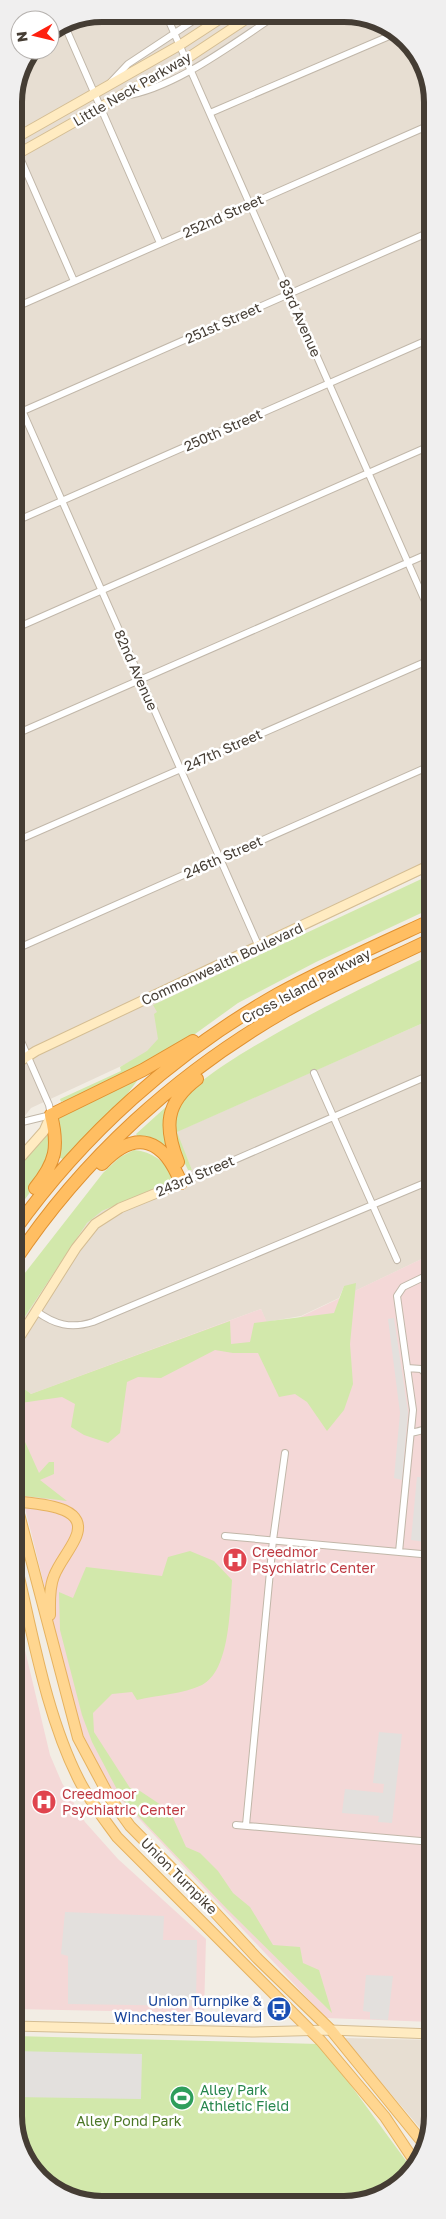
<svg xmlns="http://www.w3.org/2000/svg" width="446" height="2219" font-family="'Golos Text',sans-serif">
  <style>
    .residential { fill: #e7ded2 }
    .medical { fill: #f4d8d7 }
    .green { fill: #d2e8ab }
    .parking { fill: #e3e0dd }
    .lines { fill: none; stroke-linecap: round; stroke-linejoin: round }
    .street-casing { stroke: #c1b7a9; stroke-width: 8 }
    .secondary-casing { stroke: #d4bd93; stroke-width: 11 }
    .primary-casing { stroke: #e6b25f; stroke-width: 12 }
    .highway-casing { stroke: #e09130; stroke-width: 14 }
    .street { stroke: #fff; stroke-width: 6 }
    .secondary { stroke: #ffebc1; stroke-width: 9 }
    .primary { stroke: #ffd690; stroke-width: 10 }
    .highway { stroke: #ffbe62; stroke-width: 12 }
    .primary-bridge-casing { stroke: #e6b25f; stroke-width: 12; stroke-linecap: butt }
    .primary-bridge { stroke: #ffd690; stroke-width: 10 }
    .labels { text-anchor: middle; stroke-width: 5; stroke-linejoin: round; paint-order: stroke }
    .street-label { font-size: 14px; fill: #453d34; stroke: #fff }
    .health-label { font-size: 14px; fill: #be3a42; stroke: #fff; text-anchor: start }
    .transit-label { font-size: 14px; fill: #164399; stroke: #fff; text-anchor: end }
    .leisure-label { font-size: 14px; fill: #27864d; stroke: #fff; text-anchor: start }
    .park-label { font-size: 14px; fill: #4b7726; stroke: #fff }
    .rim { fill: none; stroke: #453d34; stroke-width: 6 }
  </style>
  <rect width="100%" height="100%" fill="#f2ede4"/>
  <path class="residential" d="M366,17L410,44L432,91V870L156,1001L173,1042L31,1108L14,1130V97L35,50H50V33L69,20Z
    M432,1019V1254L355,1291L344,1286L339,1298L301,1316L266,1322L261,1309L31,1394L14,1381V1333L87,1223L102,1211L172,1181L174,1177L192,1170L176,1132Z
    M343,2038L432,2040V2122L426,2137L420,2128Z"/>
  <path class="medical" d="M432,1254V2022L326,2018L111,1789L79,1727L14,1463V1398L31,1394L261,1309L271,1331Z
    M14,1604L50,1755L62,1783L85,1822L118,1859L206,1939L204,2013L14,2009Z"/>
  <path class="green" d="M432,874V908L316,962L238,1003L177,1047L65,1105L63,1101L61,1102L60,1099L121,1071L120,1067L147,1051L158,1039L154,1014L157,1012L153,1005Z
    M432,954V1019L177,1132L192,1170H188C180,1153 170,1131 175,1112C188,1068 386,977 432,954Z
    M133,1078L137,1081L125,1097L63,1159L57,1157L62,1140L58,1116Z
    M167,1106V1146L148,1138L138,1137L136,1134Z
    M49,1133L53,1151L37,1183L14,1214V1171Z
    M134,1150C153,1152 164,1161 174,1177L172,1181L102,1211L87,1223L14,1333V1287L103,1173L120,1157Z
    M356,1283L350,1344L353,1384L344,1410L327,1431L307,1402L295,1394L279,1397L258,1353H233L215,1350L161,1378L138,1377L127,1382L120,1433L108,1443L84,1435L71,1427L75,1404L62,1397L14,1404V1381L31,1394L230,1321L231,1344L250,1342L254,1323L334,1313L344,1286Z
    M16,1432L21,1433L39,1473L49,1462H54V1474L40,1480L67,1501L25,1496L14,1448Z
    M190,1551L214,1561L232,1580C230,1608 230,1671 202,1685C183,1694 158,1695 137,1700L132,1692L112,1694L93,1713L94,1732L130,1788L140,1791L170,1811L186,1847L200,1853L218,1871L233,1893L250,1907L273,1945L300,1947L303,1963L319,1970L332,2013L227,1909L122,1799L92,1742L82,1715L60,1630L59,1592L73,1598L86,1567L162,1576L168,1557Z
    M14,2036L319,2044L344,2076L412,2169L410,2175L355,2205L85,2203L36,2175L14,2128Z"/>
  <path class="parking" d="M394,1318L408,1412L402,1480L394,1478L400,1413L388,1319Z
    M417,1477L432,1478V1543L411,1540Z
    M379,1732L402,1734L392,1823L378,1822L379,1816L342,1813L345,1789L383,1793L384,1784L373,1783Z
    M65,1912L164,1916L163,1940H197L196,2006L68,2004V1956L61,1954Z
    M366,1975L393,1976L388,2020L370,2019V2012L363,2011Z
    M14,2051L142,2054L141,2099L14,2097Z"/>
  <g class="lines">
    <defs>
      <path id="street" d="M168,19L432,617
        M64,24L160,243
        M111,82L128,64L196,19
        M124,96C173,89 231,45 272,18
        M210,113L394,34
        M14,144L74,281
        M14,308L432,124
        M14,392L259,947
        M14,415L432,231
        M14,522L432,338
        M14,629L432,445
        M14,735L432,552
        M14,842L432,659
        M14,950L432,765
        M14,1025L49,1105L51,1115L14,1124
        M314,1073L397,1260
        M186,1181L432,1074
        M36,1311C55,1325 71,1329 93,1322L432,1180
        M407,1368L421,1369L426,1374L432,1415
        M411,1433C423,1430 431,1430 432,1416
        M225,1536L432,1555
        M399,1552L413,1410L397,1296L403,1287L432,1273
        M236,1825L432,1842
        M246,1825L273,1540L285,1453"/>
      <path id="secondary" d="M14,139L180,45L220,19
        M14,156L186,59L248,18
        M14,1065L36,1051L432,864
        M14,1165L44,1131L51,1115
        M14,1346L76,1248L95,1224L120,1208L186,1181
        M14,2026L252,2032L331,2030L432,2034"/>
      <path id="primary" d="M14,1501C34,1504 92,1504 75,1539C69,1552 59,1563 54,1576C49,1588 50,1602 50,1615
        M18,1510L78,1738L110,1798L130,1826L209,1906L257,1958L331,2030L423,2143
        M14,1556C32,1629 45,1713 79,1780C89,1800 104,1819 117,1837L321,2041L385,2117L415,2162"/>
      <path id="highway" d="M178,1162C164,1127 165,1103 197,1079
        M102,1164C137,1127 164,1140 181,1183
        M35,1188C56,1162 59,1147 51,1115L143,1070L193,1041
        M14,1231C83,1134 174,1053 278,994C328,967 380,944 432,920
        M14,1262C83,1158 177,1073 285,1011C332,984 383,963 432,939"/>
    </defs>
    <use href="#street" class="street-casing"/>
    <use href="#secondary" class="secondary-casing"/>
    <use href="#primary" class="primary-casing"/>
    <use href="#highway" class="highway-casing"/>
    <use href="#street" class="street"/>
    <use href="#secondary" class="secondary"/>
    <use href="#primary" class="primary"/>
    <use href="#highway" class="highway"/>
    <defs>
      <path id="primary-bridge" d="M14,1495L18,1510"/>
    </defs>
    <use href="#primary-bridge" class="primary-bridge-casing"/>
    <use href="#primary-bridge" class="primary-bridge"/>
  </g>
  <defs>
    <symbol id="hospital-disc" viewBox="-11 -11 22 22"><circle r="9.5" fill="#e0444e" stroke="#fff"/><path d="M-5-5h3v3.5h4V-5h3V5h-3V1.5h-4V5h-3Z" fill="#fff"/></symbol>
    <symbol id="bus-disc" viewBox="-11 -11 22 22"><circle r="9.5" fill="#1a4fb4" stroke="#fff"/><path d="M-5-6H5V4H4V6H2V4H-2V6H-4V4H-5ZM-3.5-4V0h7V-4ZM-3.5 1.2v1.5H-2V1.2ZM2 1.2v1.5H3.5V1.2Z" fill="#fff"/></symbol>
    <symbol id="stadium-disc" viewBox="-11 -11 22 22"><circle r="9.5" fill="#2e9e5b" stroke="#fff"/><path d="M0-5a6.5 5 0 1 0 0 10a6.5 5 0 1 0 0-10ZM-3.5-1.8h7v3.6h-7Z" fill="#fff"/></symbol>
  </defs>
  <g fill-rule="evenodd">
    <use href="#hospital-disc" x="221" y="1546" width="28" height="28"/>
    <use href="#hospital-disc" x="30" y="1788" width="28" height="28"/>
    <use href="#bus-disc" x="265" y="1995" width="28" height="28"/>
    <use href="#stadium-disc" x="168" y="2084" width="28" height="28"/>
  </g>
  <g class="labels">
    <g class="street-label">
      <text transform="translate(132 89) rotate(-30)" y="5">Little Neck Parkway</text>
      <text transform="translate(223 216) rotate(-24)" y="5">252nd Street</text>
      <text transform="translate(300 318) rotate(66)" y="5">83rd Avenue</text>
      <text transform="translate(223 323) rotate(-24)" y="5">251st Street</text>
      <text transform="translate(223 430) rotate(-24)" y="5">250th Street</text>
      <text transform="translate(136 670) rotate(66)" y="5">82nd Avenue</text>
      <text transform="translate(223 750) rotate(-24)" y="5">247th Street</text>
      <text transform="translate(223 857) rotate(-24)" y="5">246th Street</text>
      <text transform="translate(222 964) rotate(-25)" y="5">Commonwealth Boulevard</text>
      <text transform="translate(306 986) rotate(-28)" y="5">Cross Island Parkway</text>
      <text transform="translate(195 1176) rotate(-23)" y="5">243rd Street</text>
      <text transform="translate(179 1876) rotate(45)" y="5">Union Turnpike</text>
    </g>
    <g class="health-label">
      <text x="252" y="1557">Creedmor<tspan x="252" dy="16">Psychiatric Center</tspan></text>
      <text x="62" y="1799">Creedmoor<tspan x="62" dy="16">Psychiatric Center</tspan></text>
    </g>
    <g class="transit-label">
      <text x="262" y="2006">Union Turnpike &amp;<tspan x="262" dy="16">Winchester Boulevard</tspan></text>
    </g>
    <g class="leisure-label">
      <text x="200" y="2095">Alley Park<tspan x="200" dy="16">Athletic Field</tspan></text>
    </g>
    <g class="park-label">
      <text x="129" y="2126">Alley Pond Park</text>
    </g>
  </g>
  <path d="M0 0H446V2219H0ZM102 22H344A80 80 0 0 1 424 102V2116A80 80 0 0 1 344 2196H102A80 80 0 0 1 22 2116V102A80 80 0 0 1 102 22Z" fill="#f0efef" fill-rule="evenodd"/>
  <path class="rim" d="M102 22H344A80 80 0 0 1 424 102V2116A80 80 0 0 1 344 2196H102A80 80 0 0 1 22 2116V102A80 80 0 0 1 102 22Z"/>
  <g transform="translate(35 35) rotate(262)"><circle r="24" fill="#ffffff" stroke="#b5b1ae"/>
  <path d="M0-4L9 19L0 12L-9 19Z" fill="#fe200f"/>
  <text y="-8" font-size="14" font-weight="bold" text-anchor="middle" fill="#453d34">N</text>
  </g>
</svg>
